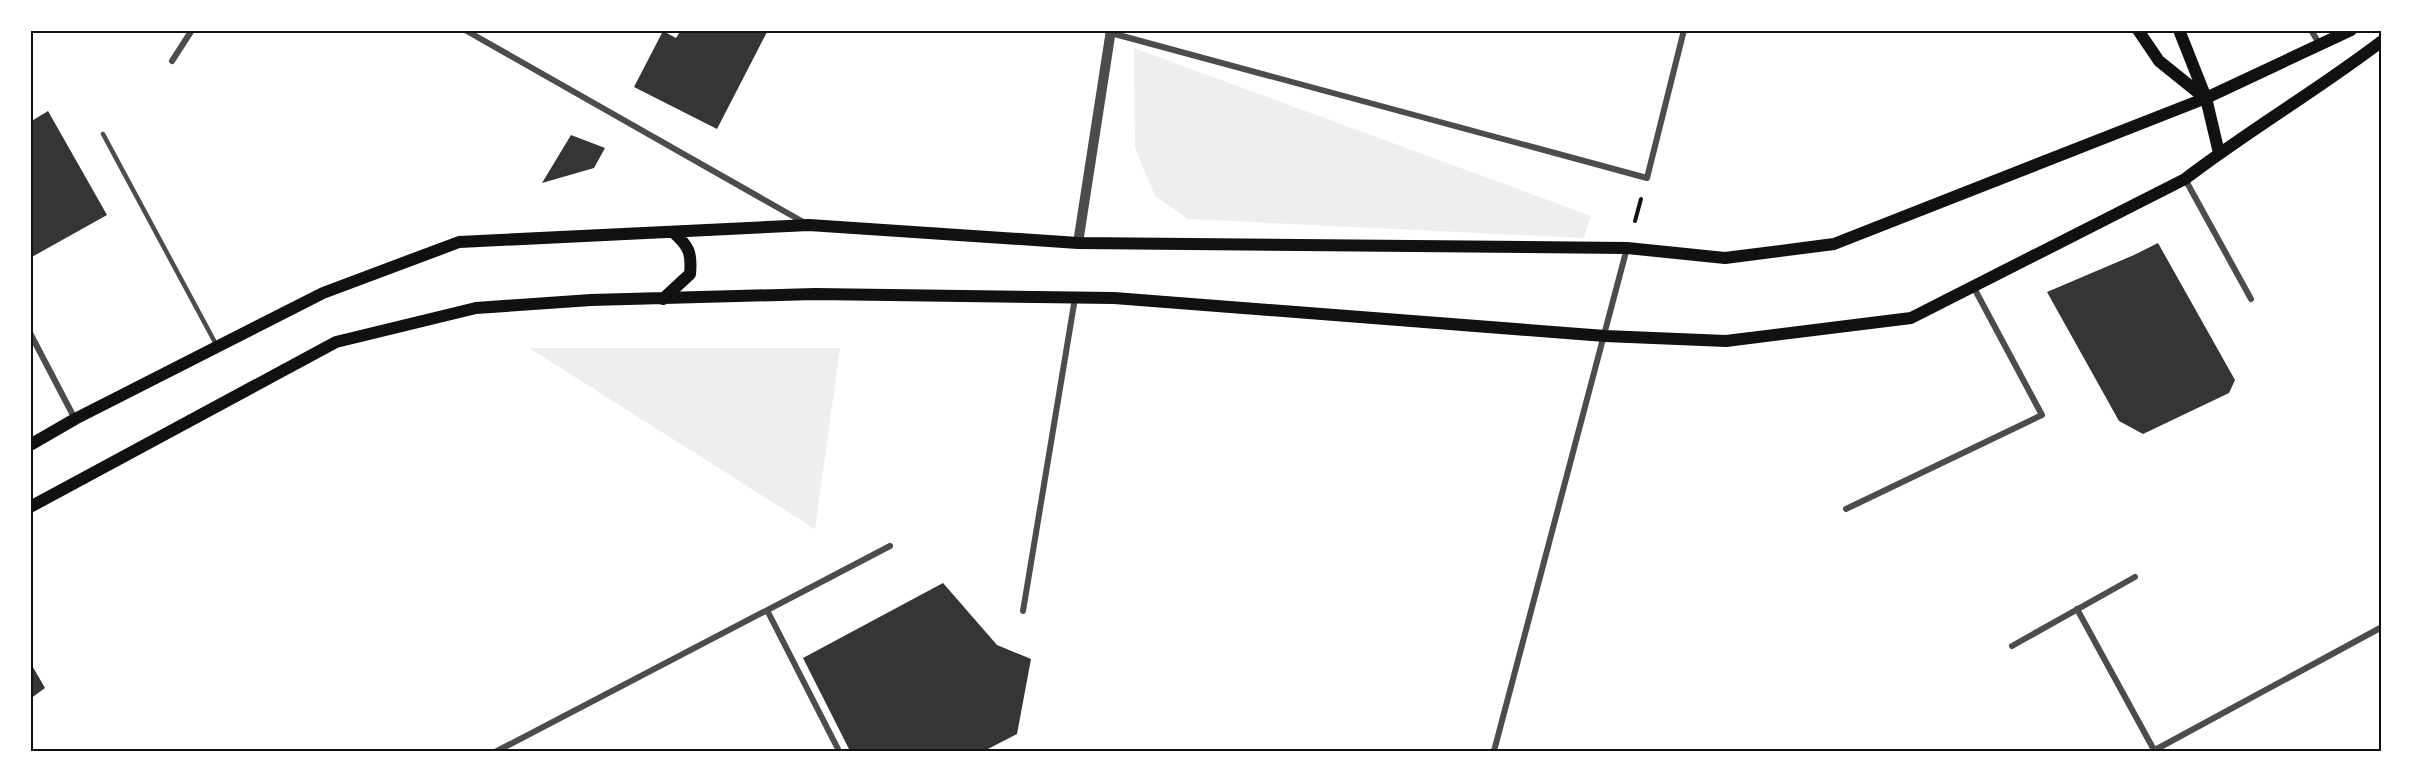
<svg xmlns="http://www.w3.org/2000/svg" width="2412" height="781" font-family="'Noto Sans',sans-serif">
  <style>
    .green { fill: #eee }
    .building { fill: #353535 }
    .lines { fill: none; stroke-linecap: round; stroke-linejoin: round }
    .path { stroke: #111; stroke-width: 4 }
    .service { stroke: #4c4c4c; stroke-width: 4.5 }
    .minor { stroke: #4c4c4c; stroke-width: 6 }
    .tertiary { stroke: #4c4c4c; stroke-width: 10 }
    .secondary { stroke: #111; stroke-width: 12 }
    .neatline { fill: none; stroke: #111; stroke-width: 2 }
  </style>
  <rect width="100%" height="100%" fill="#fff"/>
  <path class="green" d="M1134,48L1591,216L1584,238L1188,219L1155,196L1135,148Z
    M529,348H840L815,529Z"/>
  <path class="building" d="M681,30H768L717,129L634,87L663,31L676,38Z
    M48,111L107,215L30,258V122Z
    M571,135L605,148L594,168L542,183Z
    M2158,243L2235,380L2229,393L2143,434L2119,421L2047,292L2134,255Z
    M943,583L997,645L1031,659L1017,734L984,751H850L803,658Z
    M30,662L45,688L30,699Z"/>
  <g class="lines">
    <path class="path" d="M1635,221L1641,199"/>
    <path class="service" d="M103,134L217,346"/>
    <path class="minor" d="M465,30L805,223
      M2311,30L2320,45
      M1111,33L1647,178L1684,30
      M172,61L192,30
      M2185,179L2251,299
      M30,333L75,419
      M1846,509L2042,415L1973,286
      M2077,609L2154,750
      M1023,611L1075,298
      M768,612L839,751
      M2012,646L2135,577
      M497,751L890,546
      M1494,751L1627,248
      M2153,751L2382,627"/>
    <path class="tertiary" d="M1078,243L1111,30"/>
    <path class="secondary" d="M2138,30L2159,61L2205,98
      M2179,30L2206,98L2219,153
      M663,299L690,274C692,253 689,246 673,232
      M30,445L75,419L323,293L459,242L809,225L1078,243L1627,248L1725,258L1834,244L2206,98L2351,30
      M30,507L336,342L476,308L591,300L815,294L1114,298L1605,336L1726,341L1911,318L2185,179C2249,130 2318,90 2382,41"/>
  </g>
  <rect width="2412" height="781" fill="none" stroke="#ffffff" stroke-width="63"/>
  <rect x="32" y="32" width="2348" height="718" class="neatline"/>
</svg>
